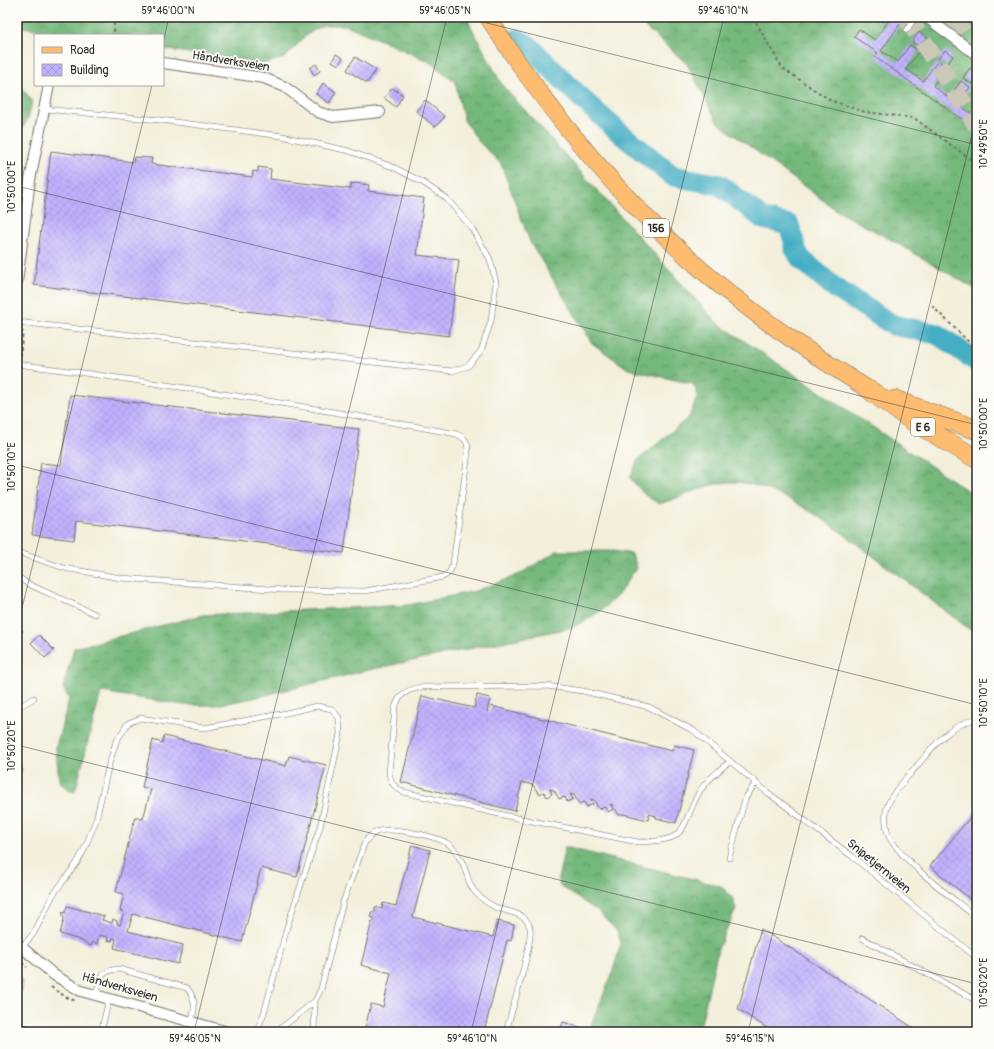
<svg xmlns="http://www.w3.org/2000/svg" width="994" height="1049" font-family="Pangolin,sans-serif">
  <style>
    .forest { fill: url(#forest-crowns); stroke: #507253 }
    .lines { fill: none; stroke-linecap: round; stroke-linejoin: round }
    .river { stroke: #45aec4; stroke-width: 21 }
    .building { fill: url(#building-cross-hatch) }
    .motorway-tunnel { stroke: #cbc8b8; stroke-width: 19; stroke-dasharray: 19 10; stroke-linecap: butt }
    .service-casing { stroke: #717069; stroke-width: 6 }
    .minor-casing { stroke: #717069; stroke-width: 12 }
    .primary-casing { stroke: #717069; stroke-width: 18 }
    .motorway-casing { stroke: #717069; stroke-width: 20 }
    .path { stroke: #717069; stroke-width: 2; stroke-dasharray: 3 3; stroke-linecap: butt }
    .service { stroke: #fff; stroke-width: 5 }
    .minor { stroke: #fff; stroke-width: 10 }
    .primary { stroke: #fdbc6f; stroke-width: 17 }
    .motorway { stroke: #fdbc6f; stroke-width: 19 }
    .ticks { fill: none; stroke: #2b2b2b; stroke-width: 1; stroke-opacity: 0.45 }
    .labels { text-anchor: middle; stroke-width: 3.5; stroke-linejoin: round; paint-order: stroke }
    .shield { fill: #fdfcf7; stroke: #6a6a68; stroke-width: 1 }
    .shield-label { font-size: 11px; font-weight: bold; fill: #2b2b2b }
    .street-label { font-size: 12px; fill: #2b2b2b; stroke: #fdfcf7 }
    .neatline { fill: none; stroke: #2b2b2b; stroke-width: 1.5 }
    .ticks-label { font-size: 10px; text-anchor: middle; fill: #2b2b2b }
  </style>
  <defs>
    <pattern id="forest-crowns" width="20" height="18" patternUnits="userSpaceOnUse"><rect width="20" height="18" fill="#74b87b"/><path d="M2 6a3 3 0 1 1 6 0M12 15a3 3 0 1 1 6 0" fill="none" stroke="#5f9665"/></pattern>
    <pattern id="building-cross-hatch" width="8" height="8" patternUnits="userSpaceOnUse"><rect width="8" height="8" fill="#c1b1fe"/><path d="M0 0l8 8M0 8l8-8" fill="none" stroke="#a698da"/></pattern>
  </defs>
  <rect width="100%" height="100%" fill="#fdfcf7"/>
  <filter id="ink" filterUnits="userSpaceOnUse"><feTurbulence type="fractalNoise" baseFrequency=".025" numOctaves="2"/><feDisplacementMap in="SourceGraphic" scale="8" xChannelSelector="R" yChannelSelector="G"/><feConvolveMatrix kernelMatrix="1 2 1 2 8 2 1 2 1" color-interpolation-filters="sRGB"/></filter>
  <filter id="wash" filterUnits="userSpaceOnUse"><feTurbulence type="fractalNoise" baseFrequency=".012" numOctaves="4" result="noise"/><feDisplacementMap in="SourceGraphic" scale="16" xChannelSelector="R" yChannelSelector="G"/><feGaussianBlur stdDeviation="0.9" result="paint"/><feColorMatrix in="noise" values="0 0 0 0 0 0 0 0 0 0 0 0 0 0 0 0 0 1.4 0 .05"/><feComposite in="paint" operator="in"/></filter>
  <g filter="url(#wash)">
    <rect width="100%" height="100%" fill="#f3efdb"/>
    <path class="forest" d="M17,17H466L502,85L716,322L977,497V635C948,613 919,591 890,569C850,539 780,480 729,482C708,483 680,498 659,504L645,495L630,478L637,461L689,417L698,395L693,384L628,369L592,343L530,242L501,164L479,142L464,120L455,81L428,61L346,25H323L306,35L285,58L261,64L163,49V35H72L17,26Z
      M634,17H977V290L895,242L839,212L718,123L687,64Z
      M17,82L32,101L29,116L17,138Z
      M557,551H614L632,554L637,567L618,595L602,610L574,627L364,671L249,699L215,705H185L101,692L75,792L69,791L59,781L56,747L69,699L63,688L74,648L203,615L408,605L475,591L518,575Z
      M565,847L721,886L732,897L736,909L718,949L699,1032H588L612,974L621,943L617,931L596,910L560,886L558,879Z
      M17,975L22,981L21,991L17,999Z"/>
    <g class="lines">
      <path class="river" d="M517,39L528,45L583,100L620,133L673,176L720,185L763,219L789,225L796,248L794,247L801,259L835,288L893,325L937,334L977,362"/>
    </g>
    <g id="blocks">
      <path class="building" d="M878,17H888L884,22Z
        M891,17H899L903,20L881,51L898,62L910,45L919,51L906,69L923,81L936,63L944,69L933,86L949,98L961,81L970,87L958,104L975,116L977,113V130L875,57L878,53L854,37L859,29L875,40Z
        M919,32L928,38L921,48L912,42Z
        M945,50L953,56L946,66L937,60Z
        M336,54L343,58L338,65L332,61Z
        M355,57L376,70L367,83L347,70Z
        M316,64L320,71L314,75L310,68Z
        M970,68L977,73V77L972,84L963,78Z
        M323,83L336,92L329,103L316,94Z
        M392,88L403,95L396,107L384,98Z
        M425,100L445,117L435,127L416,111Z
        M51,151L133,162L134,157L152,158L151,164L252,177L253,171L258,172V167L271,169L270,179L351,189V184L356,183L369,185L368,191L424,198L417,255L459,260L449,336L34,285Z
        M70,395L359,429L344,553L76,521L74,540L32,535L41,463L61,465Z
        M17,625L23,631L17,636Z
        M39,635L54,650L45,658L31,643Z
        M477,695L490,698L487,712H489L491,706L672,751L674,745L694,750L676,823L656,818V816L649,814L648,820L623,814L619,815L613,805L610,804L613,809L608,812L605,807L599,809L594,800L590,799L593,804L587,807L584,802L579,804L574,795L570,794L573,799L567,802L565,797L559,799L554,790L550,789L552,794L547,797L544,792L539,794L533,785L522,782L515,811L401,782L422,696L474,708Z
        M164,736L286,766L289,756L326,765L297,877L261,868L242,942L133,914L128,931L183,945L178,964L114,948L116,939L113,938L112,941L107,940L108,937L99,935L97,944L92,942L91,946L80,940L60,934L64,919L62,912L65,913L67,906L104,916L102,920L112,923L113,919L117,921V924L120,925L124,912L120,911L124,894L116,892L135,817L143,819L151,789L142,787L153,740L162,743Z
        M17,766L23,770L17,777Z
        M977,809V905L930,866Z
        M412,845L430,850L413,917L493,937L497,921L514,925L511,941L507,940L484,1032H364L371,1004L383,1007L391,973L361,965L372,921L374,922V918L371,917V912H375V907L382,909L383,903L396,906Z
        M761,929L920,1032H773L738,1009Z
        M563,1022L579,1027L578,1032H560Z"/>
    </g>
  </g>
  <g filter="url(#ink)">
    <use href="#blocks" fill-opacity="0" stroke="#717069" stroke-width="1"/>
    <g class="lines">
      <path class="motorway-tunnel" d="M907,17L977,125
        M952,17L977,54"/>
      <defs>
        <path id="service" d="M907,30L915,17
          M17,322L452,371L468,366L481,351L491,321L496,283L490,259L471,227L446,198L422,182L393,167L349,151L282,136L160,120L44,109
          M17,364C164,383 311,407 457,434C466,439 468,442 468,452L453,564L449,573L443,577L365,591L283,590L121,578L64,568L17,552
          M17,576L28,584L95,614
          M17,708L34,698
          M977,718C948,727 935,744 917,766C906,779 889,795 886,811C885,818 886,832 890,838C903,862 954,899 977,918
          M730,761C719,771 705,781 698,794C679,833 687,841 638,842L512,817L404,792C395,788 391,784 389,773L395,707C401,692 406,691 421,687L547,686L583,691L649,707L694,731L767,792L853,857L977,958
          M729,858L745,799L756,782
          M862,938L977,1001
          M22,947L34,933L53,895L77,863L84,850L96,820L109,764L116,742L128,723L141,718L204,728L286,713L317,706L332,709L339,718L340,734L320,827L287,927L265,1010L257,1032
          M96,996C100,979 100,970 119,969L187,988C196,999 195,1008 192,1021
          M101,1032L109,999
          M276,1032L315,1001L321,989L343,902L365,842C369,837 372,833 379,831C393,827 438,836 450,845C453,848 457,853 459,857C468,868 466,885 478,895C482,899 489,904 495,907C507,913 526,911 530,928C533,944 511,1013 506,1032
          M314,1032L315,1001"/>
        <path id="minor" d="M926,17L977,55
          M163,63L264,78L285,87L318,112L333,117L380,112
          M17,282L30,180L49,85
          M17,943L54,975L81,991L228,1032"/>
        <path id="primary" d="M488,17C548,112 619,197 704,272C756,317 813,355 871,391"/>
        <path id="motorway" d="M871,391L911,420L977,459
          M895,400L977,430"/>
      </defs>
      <use href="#service" class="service-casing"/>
      <use href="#minor" class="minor-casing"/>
      <use href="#primary" class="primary-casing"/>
      <use href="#motorway" class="motorway-casing"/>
      <path class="path" d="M114,17V35
        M753,17L782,68L830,100L865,112L914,118L977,164
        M932,306L977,350
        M20,356L23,331
        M17,389L19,372
        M17,959L27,967
        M51,987L66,997L76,1001"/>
      <use href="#service" class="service"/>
      <use href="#minor" class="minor"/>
      <use href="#primary" class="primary"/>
      <use href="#motorway" class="motorway"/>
    </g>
  </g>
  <path class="ticks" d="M463,17L977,145M163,43L169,17M17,186L977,425M17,465L977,705M17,628L152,85M17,745L977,984M17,1025L46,1032M194,1032L447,17M471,1032L724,17M748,1032L977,115"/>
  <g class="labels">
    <g class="shield">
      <rect x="643" y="219" width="26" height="18" rx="3"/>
      <rect x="911" y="418" width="24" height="18" rx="3"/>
    </g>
    <g class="shield-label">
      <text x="656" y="232">156</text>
      <text x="923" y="431">E 6</text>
    </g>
    <g class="street-label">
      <text transform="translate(231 61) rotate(9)" y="4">Håndverksveien</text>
      <text transform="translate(879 866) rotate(39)" y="4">Snipetjernveien</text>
      <text transform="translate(120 987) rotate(16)" y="4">Håndverksveien</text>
    </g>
  </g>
  <rect width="994" height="1049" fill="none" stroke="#fdfcf7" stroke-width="44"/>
  <rect x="34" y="34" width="130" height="52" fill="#fdfcf7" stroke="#a9a8a5"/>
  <rect x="42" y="47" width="20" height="6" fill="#fdbc6f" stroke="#a9a8a5"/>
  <text x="70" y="54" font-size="12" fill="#2b2b2b">Road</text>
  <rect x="42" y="64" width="20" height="12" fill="url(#building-cross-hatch)" stroke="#a9a8a5"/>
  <text x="70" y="74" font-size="12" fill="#2b2b2b">Building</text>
  <rect x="22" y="22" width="950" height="1005" class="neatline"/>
  <g class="ticks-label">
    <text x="168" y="14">59°46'00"N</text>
    <text x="445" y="14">59°46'05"N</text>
    <text x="723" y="14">59°46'10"N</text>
    <text transform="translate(983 144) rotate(-90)" y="4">10°49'50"E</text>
    <text transform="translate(11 187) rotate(-90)" y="4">10°50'00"E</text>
    <text transform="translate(983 424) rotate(-90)" y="4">10°50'00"E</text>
    <text transform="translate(11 467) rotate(-90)" y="4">10°50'10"E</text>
    <text transform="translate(983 703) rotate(-90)" y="4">10°50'10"E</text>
    <text transform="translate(11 746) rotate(-90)" y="4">10°50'20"E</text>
    <text transform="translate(983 983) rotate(-90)" y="4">10°50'20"E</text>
    <text x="195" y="1042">59°46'05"N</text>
    <text x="472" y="1042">59°46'10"N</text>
    <text x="750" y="1042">59°46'15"N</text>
  </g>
</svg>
